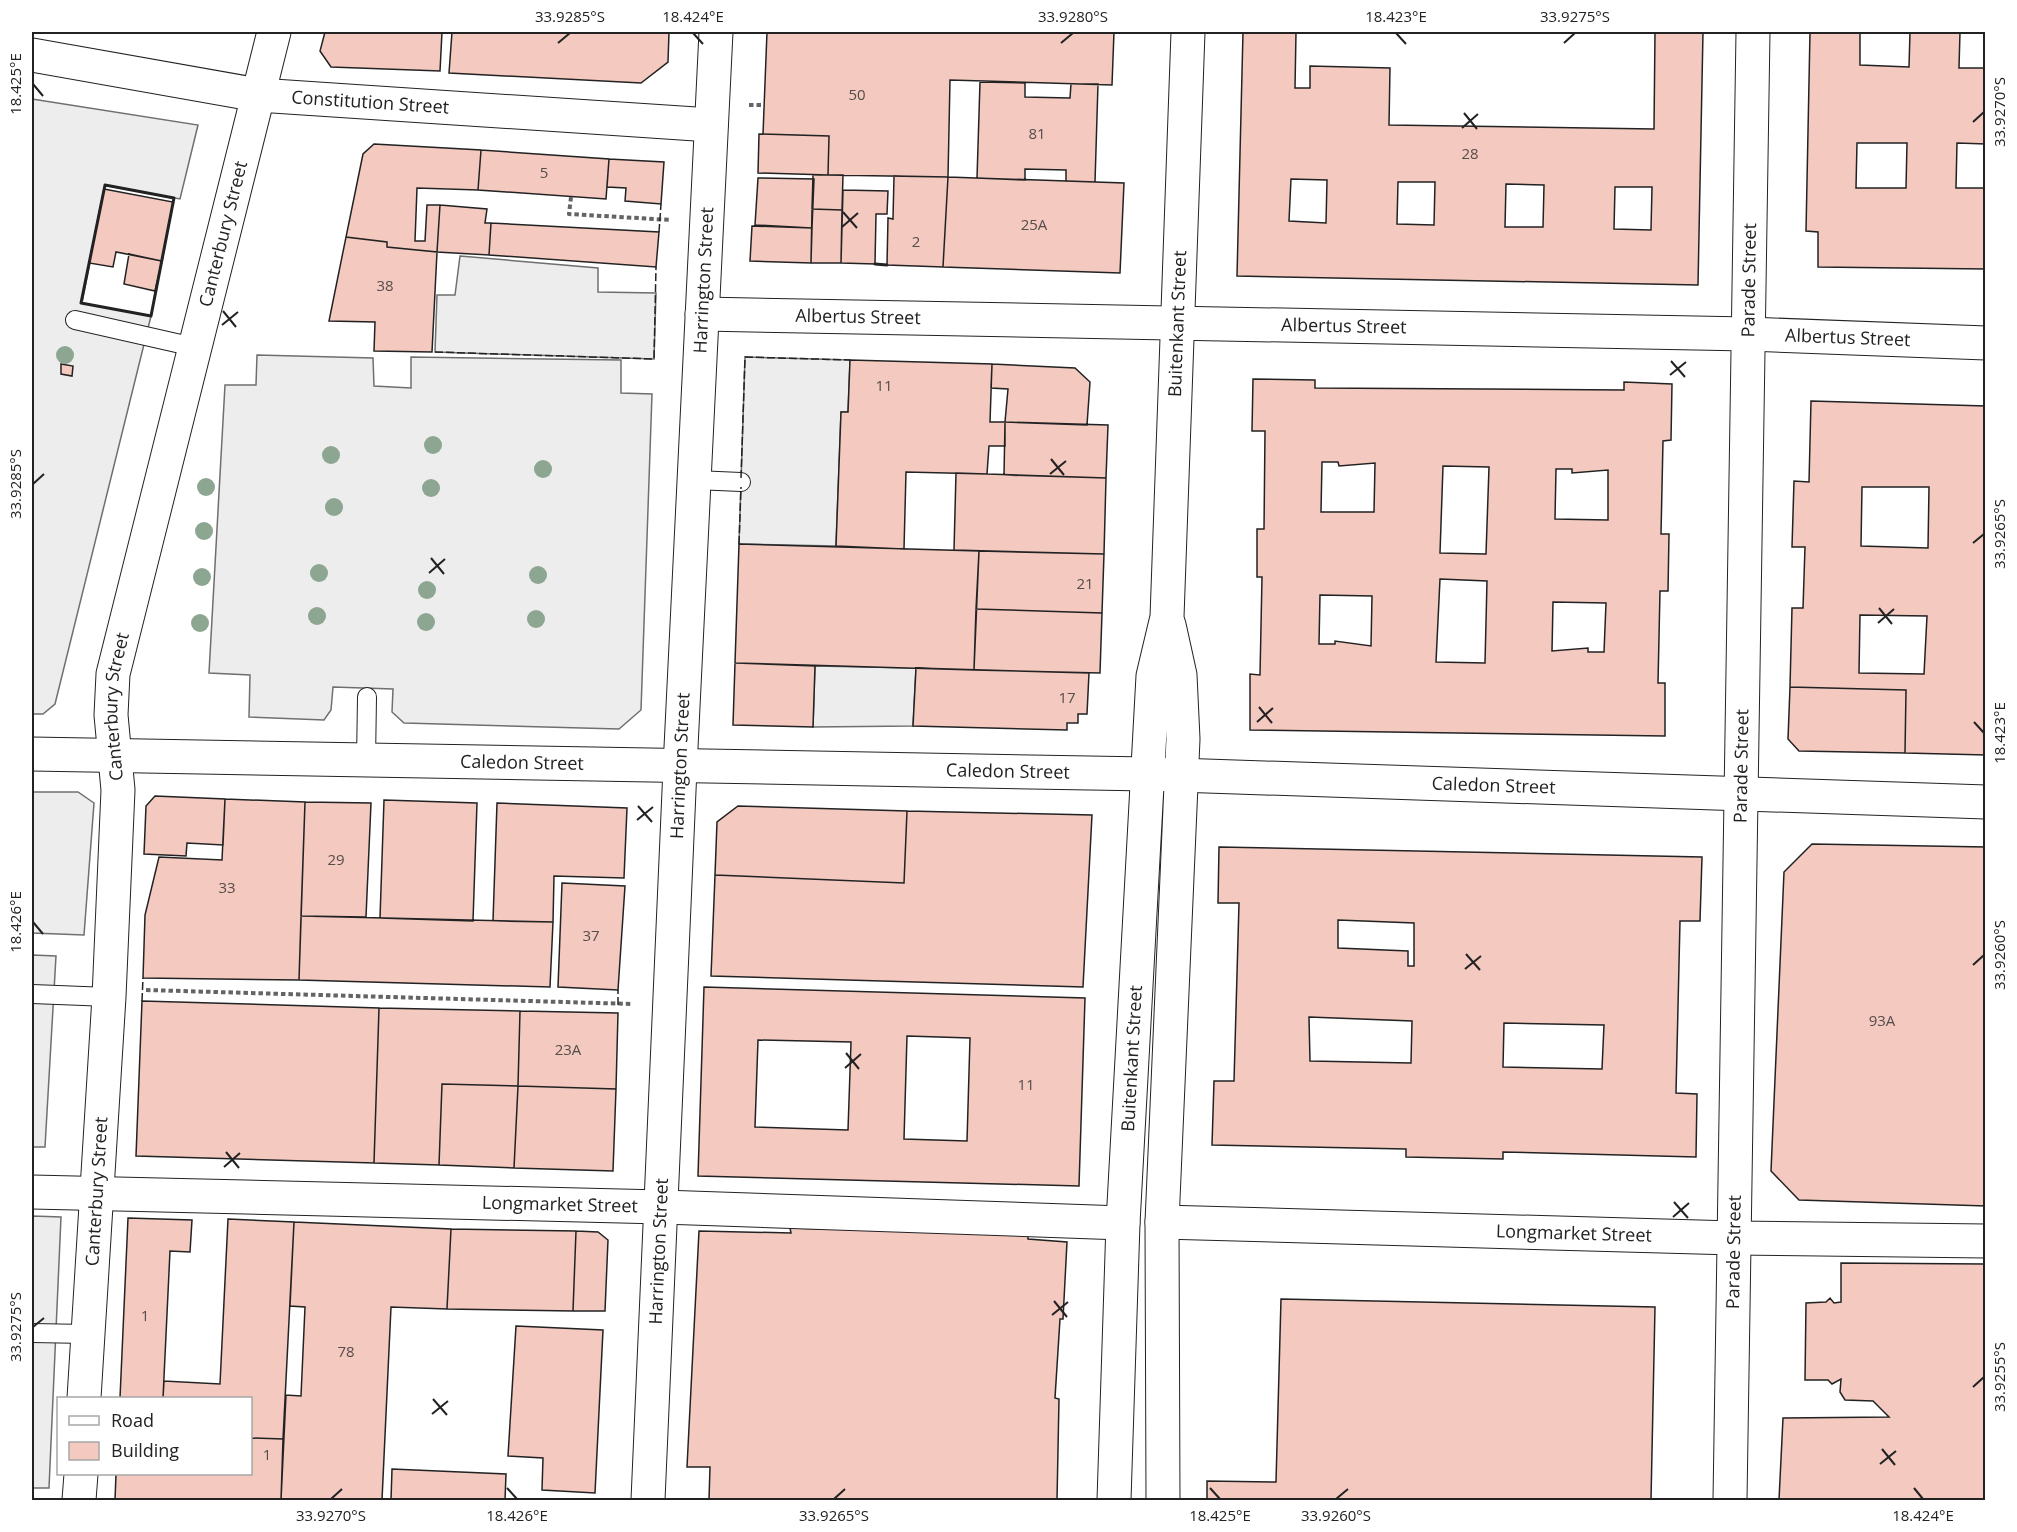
<svg xmlns="http://www.w3.org/2000/svg" width="2017" height="1532" font-family="'Open Sans',sans-serif">
  <style>
    .parking { fill: #ededed; stroke: #6f6f6f; stroke-width: 1.5 }
    .building { fill: #f3c9c0; stroke: #222; stroke-width: 1.5; fill-rule: evenodd }
    .lines { fill: none; stroke-linecap: round; stroke-linejoin: round }
    .lane-casing { stroke: #222; stroke-width: 20 }
    .street-casing { stroke: #222; stroke-width: 35 }
    .secondary-casing { stroke: #222; stroke-width: 35 }
    .path { stroke: #646464; stroke-width: 4; stroke-dasharray: 4.5 3; stroke-linecap: butt }
    .lane { stroke: #fff; stroke-width: 18 }
    .street { stroke: #fff; stroke-width: 33 }
    .secondary { stroke: #fff; stroke-width: 33 }
    .fence { stroke: #222; stroke-width: 1.5; stroke-dasharray: 8 3; stroke-linecap: butt }
    .wall { stroke: #222; stroke-width: 3 }
    .tree { fill: #8da692 }
    .ticks { fill: none; stroke: #222; stroke-width: 2 }
    .labels { text-anchor: middle; stroke-width: 4.5; stroke-linejoin: round; paint-order: stroke }
    .number-label { font-size: 15px; fill: #564c4a }
    .street-label { font-size: 18px; fill: #222; stroke: #fff }
    .neatline { fill: none; stroke: #222; stroke-width: 2 }
    .ticks-label { font-size: 15px; text-anchor: middle; fill: #222 }
  </style>
  <rect width="100%" height="100%" fill="#fff"/>
  <path class="parking" d="M32,99L198,125L180,199L105,185L82,303L151,316L55,704L43,714H32Z
    M460,256L598,268V292L656,293L654,359L435,352L437,295H455Z
    M257,355L373,358L374,386L411,388V357L621,360V393L652,394L641,710L619,729L404,723L392,712L393,689L333,687L331,710L324,720L249,717L250,675L209,673L225,385H256Z
    M745,357L850,360L848,412H841L836,546L739,544Z
    M815,666L916,668L913,726L813,727Z
    M32,792H78L94,803L84,935L32,933Z
    M32,955L56,956L45,1147H32Z
    M32,1216L61,1217L49,1488H32Z"/>
  <path class="building" d="M325,32H442L440,71L331,67L320,51Z
    M452,32H669L668,62L641,83L449,73Z
    M767,32H1114L1112,85L950,80L948,177L828,175L829,136L763,134Z
    M1243,32H1296L1295,88H1310V66L1390,68L1389,125L1654,129L1655,32H1703L1698,285L1237,276ZM1291,179L1327,180L1326,223L1289,221ZM1398,182H1435L1434,225L1397,224ZM1506,184L1544,185L1543,227H1505ZM1615,187H1652L1651,230L1614,229Z
    M1810,32H1860V65L1909,67L1910,32H1960L1959,68H1986V144L1957,143L1956,188H1986V269L1818,267V232L1806,231ZM1857,143H1907L1906,188H1856Z
    M980,82L1025,83V97L1070,98L1071,84H1098L1095,182L1066,181V170L1025,169V180L977,178Z
    M759,134L829,136L828,175L758,173Z
    M374,144L481,150L478,190L417,188L415,241H425L427,205H440L437,252L387,247V242L346,237L363,154Z
    M481,150L609,159L606,199L478,190Z
    M609,159L664,162L661,204L625,201L626,188L607,187Z
    M813,175H843L842,210L812,209Z
    M894,176L948,177L943,267L887,265L888,218L893,219Z
    M948,177L1124,183L1120,273L943,267Z
    M758,178L814,179L812,228L755,225Z
    M104,189L173,202L162,261L116,252L113,267L89,263Z
    M843,190L888,191L887,214H876L875,264L841,263Z
    M440,205L487,209L485,223H491L489,255L437,252Z
    M812,209L842,210L841,263H811Z
    M491,223L659,232L656,267L489,255Z
    M752,226L812,228L811,263L750,261Z
    M346,237L387,242V247L437,252L432,352L374,351L375,322L329,321Z
    M129,254L162,261L155,291L124,284Z
    M850,360L992,364L990,422H1005V446H989L987,474L906,472L904,549L836,546L841,412H848Z
    M61,364L73,366L72,376L61,374Z
    M992,364L1075,368L1090,382L1087,425L1005,422L1008,389L991,388Z
    M1253,379L1315,380V388L1624,390V382L1672,384L1671,440L1663,441L1661,534H1669L1668,591H1660L1658,683H1665V736L1250,730V674L1260,675L1262,577H1257V529H1264L1265,431H1252ZM1322,462H1338L1339,466L1375,463L1374,512H1321ZM1443,466L1489,467L1486,554L1440,553ZM1556,469H1572V473L1608,470V520L1555,519ZM1440,579L1487,581L1485,663L1436,662ZM1320,595L1372,596L1371,646L1335,641V644H1319ZM1553,602L1606,603L1604,652H1588V648L1552,651Z
    M1811,401L1986,406V755L1905,753L1906,690L1790,687L1792,608H1803L1805,547H1792L1794,481L1809,482ZM1862,487H1929L1928,548L1861,546ZM1860,615L1927,616L1924,674L1859,673Z
    M1005,422L1108,425L1106,478L1004,475Z
    M956,473L1106,478L1104,554L954,550Z
    M739,544L979,551L974,670L735,663Z
    M979,551L1104,554L1102,613L976,609Z
    M976,609L1102,613L1100,673L974,670Z
    M735,663L815,666L813,727L733,725Z
    M916,668L1089,673L1087,714H1078V723H1067V730L913,726Z
    M1790,687L1906,690L1905,753L1799,751L1788,739Z
    M155,796L225,799L223,845L187,843L186,856L144,854L146,806Z
    M225,799L305,802L299,980L143,978L145,915L159,857L222,860Z
    M384,800L477,803L473,921L380,918Z
    M305,802L371,803L366,917L301,916Z
    M497,803L627,808L624,878L554,876L553,922L493,921Z
    M738,806L907,811L904,883L715,875L717,822Z
    M907,811L1092,815L1083,987L711,976L715,875L904,883Z
    M1812,844L1986,847V1206L1799,1200L1771,1171L1784,872Z
    M1219,847L1702,857L1700,921H1680L1676,1093L1697,1094L1696,1157L1503,1152V1159L1406,1157V1149L1212,1145L1214,1081H1234L1239,903H1218ZM1338,920L1414,923V966H1408V951L1338,948ZM1309,1017L1412,1021L1411,1063L1310,1061ZM1504,1023L1604,1025L1602,1069L1503,1067Z
    M562,883L625,886L618,990L558,987Z
    M301,916L553,922L550,987L299,980Z
    M704,987L1085,998L1079,1186L698,1176ZM907,1036L970,1038L967,1141L904,1139ZM758,1040L851,1042L848,1130L755,1127Z
    M142,1001L379,1008L374,1163L136,1156Z
    M379,1008L520,1011L518,1086L442,1084L439,1165L374,1163Z
    M520,1011L618,1013L616,1089L518,1086Z
    M442,1084L518,1086L514,1168L439,1165Z
    M518,1086L616,1089L613,1171L514,1168Z
    M128,1218L192,1220L190,1252L170,1251L163,1398H120Z
    M228,1219L294,1222L283,1439L250,1438V1398H163L164,1381L220,1384Z
    M294,1222L451,1229L447,1309L391,1307L382,1500H281L286,1395L301,1396L305,1307L290,1306Z
    M790,1228L1028,1234V1239L1067,1242L1063,1319H1060L1055,1398L1059,1399L1057,1500H709L710,1467H687L699,1231L791,1233Z
    M451,1229L576,1231L573,1311L447,1309Z
    M576,1231L598,1232L608,1240L605,1311H573Z
    M1841,1263L1986,1264V1500H1779L1783,1418L1889,1417L1873,1401L1845,1400L1840,1392L1841,1379L1832,1384L1828,1380H1805L1806,1303L1826,1302L1830,1298L1834,1303L1841,1302Z
    M1281,1299L1655,1307L1651,1500H1207V1481L1276,1482Z
    M516,1326L603,1330L595,1493L542,1490L543,1458L508,1456Z
    M250,1438L283,1439L281,1500H115L116,1474H250Z
    M392,1469L506,1474L505,1500H511H391Z"/>
  <g class="lines">
    <defs>
      <path id="lane" d="M75,320L194,347
        M695,480L741,482
        M366,761L367,697
        M32,994L109,997
        M32,1333L87,1334"/>
      <g id="street">
        <path id="s1" d="M32,55L258,95L711,125"/>
        <path id="s2" d="M702,314L1748,334L1986,343"/>
        <path id="s3" d="M32,754L1148,774L1986,802"/>
        <path id="s4" d="M32,1192L662,1207L1123,1223"/>
        <path id="s5" d="M1162,1222L1734,1238L1986,1241"/>
        <path id="s6" d="M84,1398L109,997L118,790L111,715L113,674L274,32"/>
        <path d="M79,1500L81,1474"/>
        <path id="s7" d="M648,1500L680,768L716,32"/>
        <path id="s8" d="M1730,1500L1753,32"/>
      </g>
      <g id="secondary">
        <path id="s9" d="M1114,1500L1123,1223L1153,676L1167,617L1188,32"/>
        <path d="M1163,1500L1162,1222L1183,739L1180,675L1169,625"/>
      </g>
    </defs>
    <use href="#lane" class="lane-casing"/>
    <use href="#street" class="street-casing"/>
    <use href="#secondary" class="secondary-casing"/>
    <path class="path" d="M749,105H764
      M571,197L569,214L671,220
      M146,990L633,1004"/>
    <use href="#lane" class="lane"/>
    <use href="#street" class="street"/>
    <use href="#secondary" class="secondary"/>
    <path class="fence" d="M659,232L661,204
      M435,352L654,359L656,267
      M741,478L745,357L850,360
      M739,544L741,487
      M142,1001L143,978
      M618,1005V990"/>
    <path class="wall" d="M105,185L174,198L151,316L81,303Z
      M875,264L887,265"/>
  </g>
  <g class="tree">
    <circle cx="65" cy="355" r="9"/>
    <circle cx="433" cy="445" r="9"/>
    <circle cx="331" cy="455" r="9"/>
    <circle cx="543" cy="469" r="9"/>
    <circle cx="206" cy="487" r="9"/>
    <circle cx="431" cy="488" r="9"/>
    <circle cx="334" cy="507" r="9"/>
    <circle cx="204" cy="531" r="9"/>
    <circle cx="319" cy="573" r="9"/>
    <circle cx="538" cy="575" r="9"/>
    <circle cx="202" cy="577" r="9"/>
    <circle cx="427" cy="590" r="9"/>
    <circle cx="317" cy="616" r="9"/>
    <circle cx="536" cy="619" r="9"/>
    <circle cx="426" cy="622" r="9"/>
    <circle cx="200" cy="623" r="9"/>
  </g>
  <path class="ticks" d="M693,33L703,44M1396,33L1406,44M558,43L570,33M1061,43L1073,33M1564,43L1575,33M33,84L43,96M1464,113L1477,129M1973,122L1984,112M1462,128L1478,114M843,212L857,228M842,227L858,213M223,311L236,327M222,325L238,312M1671,361L1685,377M1670,375L1686,362M1051,459L1064,475M1050,474L1066,461M33,484L44,474M1973,543L1984,534M431,558L444,574M429,573L445,559M1879,608L1892,624M1878,623L1894,609M1259,707L1272,723M1257,722L1273,708M1974,722L1984,733M638,806L652,822M637,820L653,807M33,922L43,934M1466,954L1480,970M1973,965L1984,955M1465,969L1481,956M846,1053L859,1069M845,1068L861,1054M226,1152L239,1168M224,1167L240,1153M1674,1202L1688,1218M1673,1217L1689,1203M1054,1301L1067,1317M1052,1315L1068,1302M33,1327L44,1318M1973,1387L1984,1377M433,1399L447,1415M432,1414L448,1401M1882,1449L1895,1465M1880,1464L1896,1451M507,1488L517,1499M1210,1488L1220,1499M1914,1488L1923,1499M331,1499L342,1489M834,1499L845,1489M1336,1499L1348,1489"/>
  <g class="labels">
    <g class="number-label">
      <text x="857" y="100">50</text>
      <text x="1037" y="139">81</text>
      <text x="1470" y="159">28</text>
      <text x="544" y="178">5</text>
      <text x="1034" y="230">25A</text>
      <text x="916" y="247">2</text>
      <text x="385" y="291">38</text>
      <text x="884" y="391">11</text>
      <text x="1085" y="589">21</text>
      <text x="1067" y="703">17</text>
      <text x="336" y="865">29</text>
      <text x="227" y="893">33</text>
      <text x="591" y="941">37</text>
      <text x="1882" y="1026">93A</text>
      <text x="568" y="1055">23A</text>
      <text x="1026" y="1090">11</text>
      <text x="145" y="1321">1</text>
      <text x="346" y="1357">78</text>
      <text x="267" y="1460">1</text>
    </g>
    <g class="street-label">
      <text dy="6" stroke="none"><textPath href="#s1" startOffset="342">Constitution Street</textPath></text>
      <text dy="6" stroke="none"><textPath href="#s6" startOffset="1179">Canterbury Street</textPath></text>
      <text dy="6" stroke="none"><textPath href="#s8" startOffset="1220">Parade Street</textPath></text>
      <text dy="6" stroke="none"><textPath href="#s7" startOffset="1221">Harrington Street</textPath></text>
      <text dy="6" stroke="none"><textPath href="#s2" startOffset="156">Albertus Street</textPath></text>
      <text dy="6" stroke="none"><textPath href="#s9" startOffset="1179">Buitenkant Street</textPath></text>
      <text dy="6" stroke="none"><textPath href="#s2" startOffset="642">Albertus Street</textPath></text>
      <text dy="6" stroke="none"><textPath href="#s2" startOffset="1146">Albertus Street</textPath></text>
      <text dy="6" stroke="none"><textPath href="#s6" startOffset="693">Canterbury Street</textPath></text>
      <text dy="6" stroke="none"><textPath href="#s3" startOffset="490">Caledon Street</textPath></text>
      <text dy="6" stroke="none"><textPath href="#s7" startOffset="735">Harrington Street</textPath></text>
      <text dy="6" stroke="none"><textPath href="#s8" startOffset="734">Parade Street</textPath></text>
      <text dy="6" stroke="none"><textPath href="#s3" startOffset="976">Caledon Street</textPath></text>
      <text dy="6" stroke="none"><textPath href="#s3" startOffset="1462">Caledon Street</textPath></text>
      <text dy="6" stroke="none"><textPath href="#s9" startOffset="442">Buitenkant Street</textPath></text>
      <text dy="6" stroke="none"><textPath href="#s6" startOffset="207">Canterbury Street</textPath></text>
      <text dy="6" stroke="none"><textPath href="#s4" startOffset="528">Longmarket Street</textPath></text>
      <text dy="6" stroke="none"><textPath href="#s5" startOffset="412">Longmarket Street</textPath></text>
      <text dy="6" stroke="none"><textPath href="#s7" startOffset="249">Harrington Street</textPath></text>
      <text dy="6" stroke="none"><textPath href="#s8" startOffset="248">Parade Street</textPath></text>
    </g>
  </g>
  <rect width="2017" height="1532" fill="none" stroke="#ffffff" stroke-width="66"/>
  <rect x="57" y="1397" width="195" height="78" fill="#ffffff" stroke="#a7a7a7" stroke-width="1.5"/>
  <rect x="69" y="1416" width="30" height="9" fill="#ffffff" stroke="#a7a7a7" stroke-width="1.5"/>
  <text x="111" y="1427" font-size="18" fill="#222222">Road</text>
  <rect x="69" y="1442" width="30" height="18" fill="#f3c9c0" stroke="#a7a7a7" stroke-width="1.5"/>
  <text x="111" y="1457" font-size="18" fill="#222222">Building</text>
  <rect x="33" y="33" width="1951" height="1466" class="neatline"/>
  <g class="ticks-label">
    <text x="570" y="22">33.9285°S</text>
    <text x="693" y="22">18.424°E</text>
    <text x="1073" y="22">33.9280°S</text>
    <text x="1396" y="22">18.423°E</text>
    <text x="1575" y="22">33.9275°S</text>
    <text transform="translate(16 84) rotate(-90)" y="5">18.425°E</text>
    <text transform="translate(2000 112) rotate(-90)" y="5">33.9270°S</text>
    <text transform="translate(16 484) rotate(-90)" y="5">33.9285°S</text>
    <text transform="translate(2000 534) rotate(-90)" y="5">33.9265°S</text>
    <text transform="translate(2000 733) rotate(-90)" y="5">18.423°E</text>
    <text transform="translate(16 922) rotate(-90)" y="5">18.426°E</text>
    <text transform="translate(2000 955) rotate(-90)" y="5">33.9260°S</text>
    <text transform="translate(16 1327) rotate(-90)" y="5">33.9275°S</text>
    <text transform="translate(2000 1377) rotate(-90)" y="5">33.9255°S</text>
    <text x="331" y="1521">33.9270°S</text>
    <text x="517" y="1521">18.426°E</text>
    <text x="834" y="1521">33.9265°S</text>
    <text x="1220" y="1521">18.425°E</text>
    <text x="1336" y="1521">33.9260°S</text>
    <text x="1923" y="1521">18.424°E</text>
  </g>
</svg>
